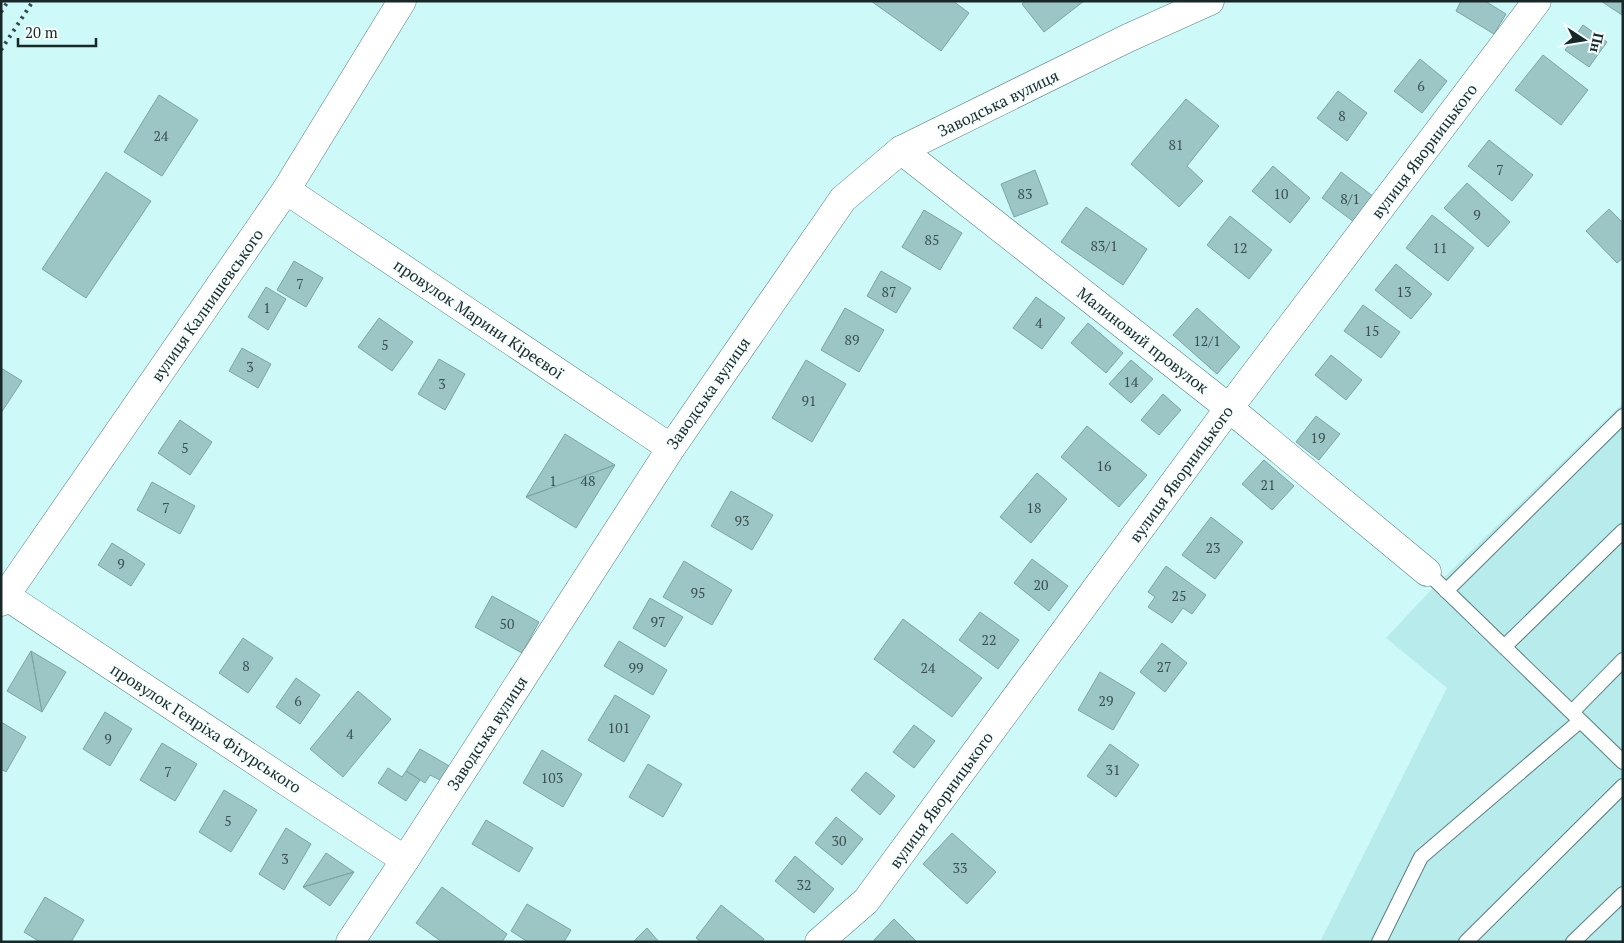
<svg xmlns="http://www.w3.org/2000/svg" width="1624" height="943" font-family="'PT Serif',serif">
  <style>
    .built { fill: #b8ecec }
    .building { fill: #9cc6c5; stroke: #7ca5a5 }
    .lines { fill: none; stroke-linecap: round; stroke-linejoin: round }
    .service-casing { stroke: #58807f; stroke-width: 16 }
    .minor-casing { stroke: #58807f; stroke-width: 29 }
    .tertiary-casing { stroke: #58807f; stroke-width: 29 }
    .service { stroke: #fff; stroke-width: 14 }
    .minor { stroke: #fff; stroke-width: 28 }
    .tertiary { stroke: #fff; stroke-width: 28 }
    .rail { stroke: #344848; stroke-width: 4; stroke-dasharray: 2.5 5; stroke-linecap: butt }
    .labels { text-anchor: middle; stroke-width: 4.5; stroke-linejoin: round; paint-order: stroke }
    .number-label { font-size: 14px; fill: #39504f }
    .street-label { font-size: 16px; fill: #182828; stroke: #f6fefe }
  </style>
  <rect width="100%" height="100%" fill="#cef9f9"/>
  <path class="built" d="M1623,403V942H1320L1447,688L1386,638L1430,591Z"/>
  <path class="building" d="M871,1H953L969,13L941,51Z
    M1026,1H1084L1044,32L1022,4Z
    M1461,1H1485L1506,14L1494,34L1456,11Z
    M1601,1H1622V15Z
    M1583,25L1607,42L1589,67L1565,50Z
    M1543,55L1588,90L1561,125L1515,90Z
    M1420,59L1447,81L1422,113L1394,91Z
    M1338,91L1367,113L1347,141L1317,118Z
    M159,95L198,120L162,176L124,152Z
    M1186,99L1219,126L1187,166L1203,181L1179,207L1131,164Z
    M1489,140L1533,175L1512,201L1468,166Z
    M1273,166L1310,198L1290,223L1252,191Z
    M1035,170L1048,204L1014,217L1001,184Z
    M106,172L151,201L86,298L42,269Z
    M1341,172L1378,200L1358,225L1322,198Z
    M1467,183L1510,222L1488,247L1444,208Z
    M1086,207L1147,249L1123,285L1061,242Z
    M1609,209L1623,223V258L1617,263L1586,231Z
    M924,210L962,233L940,270L902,247Z
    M1432,215L1474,248L1448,281L1406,248Z
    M1230,216L1272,250L1249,279L1207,245Z
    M294,261L323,278L306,307L277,290Z
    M1396,264L1432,294L1411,319L1375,290Z
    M881,271L911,288L896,313L867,296Z
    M266,287L286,299L268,330L248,317Z
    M1036,297L1065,318L1042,349L1013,328Z
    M1363,305L1400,332L1381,358L1344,331Z
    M845,308L884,330L859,372L821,350Z
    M1197,308L1240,347L1217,374L1173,335Z
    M379,318L413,342L392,371L358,347Z
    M1088,323L1123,353L1106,373L1071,343Z
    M242,348L271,364L258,388L229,371Z
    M1331,355L1362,380L1346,400L1315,375Z
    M439,359L465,374L445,410L418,394Z
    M806,360L846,384L812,442L772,418Z
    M1131,360L1153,379L1131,403L1109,384Z
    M1,368L22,381L1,413Z
    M1163,394L1181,410L1159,435L1141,420Z
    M1316,416L1340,434L1319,460L1296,442Z
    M180,420L212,442L190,475L158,453Z
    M1087,426L1147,475L1119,507L1061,457Z
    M565,434L615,465L526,497Z
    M1264,460L1294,486L1272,510L1242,484Z
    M615,465L576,528L526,497Z
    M1037,473L1067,499L1031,543L1000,517Z
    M152,482L195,506L180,534L137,510Z
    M731,491L773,515L752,550L711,526Z
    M1211,517L1243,542L1215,579L1182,555Z
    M112,543L145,564L131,586L98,565Z
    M1032,559L1068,586L1049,611L1014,583Z
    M684,561L732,590L712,625L663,597Z
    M1166,566L1206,595L1192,614L1183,608L1172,623L1148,607L1155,597L1148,592Z
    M492,596L539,622L522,653L475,627Z
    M650,598L683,617L665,647L633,628Z
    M980,612L1019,640L998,669L959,640Z
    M903,619L982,678L952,717L874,659Z
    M243,638L273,658L248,693L219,673Z
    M619,641L667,670L653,695L604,666Z
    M1162,643L1187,663L1165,692L1140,672Z
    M31,651L66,672L42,712Z
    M31,651L42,712L7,691Z
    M1100,672L1135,693L1113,730L1078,710Z
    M296,678L320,695L300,724L276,707Z
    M358,691L391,719L343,777L310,749Z
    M615,695L650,716L624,762L588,740Z
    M105,712L132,729L110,766L83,749Z
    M1,722L26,737L6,772L1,769Z
    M914,725L935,741L914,768L893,752Z
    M162,743L197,764L175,801L140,780Z
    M1110,744L1139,765L1116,797L1087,776Z
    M420,749L451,767L442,781L430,775L425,783L406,771Z
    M542,750L582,774L563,807L523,783Z
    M648,764L682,784L663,817L629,797Z
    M388,768L402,777L406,771L420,780L406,801L378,783Z
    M866,772L895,796L880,815L851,790Z
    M224,790L257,810L231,852L199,832Z
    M836,817L863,839L842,865L815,843Z
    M486,820L533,848L519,872L472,844Z
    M286,828L311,844L284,890L259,874Z
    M952,833L996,872L967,904L923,864Z
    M326,853L354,872L303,887Z
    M795,856L834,889L814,913L775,881Z
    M354,872L330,906L303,887Z
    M442,887L507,934L502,942H442L416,923Z
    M45,897L84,920L71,942H40L24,932Z
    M527,904L571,930L564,942H528L511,931Z
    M721,905L764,939L762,942H701L696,938Z
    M894,919L917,942H875L874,940Z
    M647,928L659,942H633Z"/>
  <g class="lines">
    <defs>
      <path id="service" d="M1427,572L1623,762
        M1446,591L1623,416
        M1504,647L1623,531
        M1572,712L1623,660
        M1379,942L1421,857L1580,721
        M1466,942L1623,786
        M1573,942L1623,894"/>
      <path id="minor" d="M901,150L1229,408L1427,572
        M286,190L671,448
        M6,596L405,860
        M1,602L286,190L402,1
        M819,942L866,901L1229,408L1537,1"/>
      <path id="tertiary" d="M350,942L405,860L671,448L843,199L901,150L1128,38L1210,1"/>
    </defs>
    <use href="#service" class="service-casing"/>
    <use href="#minor" class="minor-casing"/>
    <use href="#tertiary" class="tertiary-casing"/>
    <use href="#service" class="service"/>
    <use href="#minor" class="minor"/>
    <use href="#tertiary" class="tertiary"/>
    <path class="rail" d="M1,12L8,1
      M1,50L33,1"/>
  </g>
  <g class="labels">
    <g class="number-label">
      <text x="1421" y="91">6</text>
      <text x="1342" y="121">8</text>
      <text x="161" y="141">24</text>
      <text x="1176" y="150">81</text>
      <text x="1500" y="175">7</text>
      <text x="1025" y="199">83</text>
      <text x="1281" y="199">10</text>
      <text x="1350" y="204">8/1</text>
      <text x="1477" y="220">9</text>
      <text x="932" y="245">85</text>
      <text x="1104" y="251">83/1</text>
      <text x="1240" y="253">12</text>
      <text x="1440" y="253">11</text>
      <text x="300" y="289">7</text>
      <text x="889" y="297">87</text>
      <text x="1404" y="297">13</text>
      <text x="267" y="313">1</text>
      <text x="1039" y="328">4</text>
      <text x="1372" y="336">15</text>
      <text x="852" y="345">89</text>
      <text x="1207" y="346">12/1</text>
      <text x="385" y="350">5</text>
      <text x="250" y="372">3</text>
      <text x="1131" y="387">14</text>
      <text x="442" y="389">3</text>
      <text x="809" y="406">91</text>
      <text x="1318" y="443">19</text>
      <text x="185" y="453">5</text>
      <text x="1104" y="471">16</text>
      <text x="553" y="486">1</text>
      <text x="588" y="486">48</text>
      <text x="1268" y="490">21</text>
      <text x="166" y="513">7</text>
      <text x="1034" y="513">18</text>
      <text x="742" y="526">93</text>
      <text x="1213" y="553">23</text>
      <text x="121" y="569">9</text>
      <text x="1041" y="590">20</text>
      <text x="698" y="598">95</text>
      <text x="1179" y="601">25</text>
      <text x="658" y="627">97</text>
      <text x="507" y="629">50</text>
      <text x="989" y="645">22</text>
      <text x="246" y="671">8</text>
      <text x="1164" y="672">27</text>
      <text x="636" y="673">99</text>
      <text x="928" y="673">24</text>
      <text x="298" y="706">6</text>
      <text x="1106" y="706">29</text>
      <text x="619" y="733">101</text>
      <text x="350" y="739">4</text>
      <text x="108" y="744">9</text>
      <text x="1113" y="775">31</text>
      <text x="168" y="777">7</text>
      <text x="552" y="783">103</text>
      <text x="228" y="826">5</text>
      <text x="839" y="846">30</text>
      <text x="285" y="864">3</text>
      <text x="960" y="873">33</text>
      <text x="804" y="890">32</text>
    </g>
    <g class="street-label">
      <text transform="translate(998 103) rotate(-26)" y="6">Заводська вулиця</text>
      <text transform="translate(1424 151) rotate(-53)" y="6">вулиця Яворницького</text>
      <text transform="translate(207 305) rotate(-55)" y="6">вулиця Калнишевського</text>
      <text transform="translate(479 319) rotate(34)" y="6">провулок Марини Кіреєвої</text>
      <text transform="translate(1143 340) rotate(38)" y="6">Малиновий провулок</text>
      <text transform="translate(708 393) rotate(-55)" y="6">Заводська вулиця</text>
      <text transform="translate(1181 474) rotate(-54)" y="6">вулиця Яворницького</text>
      <text transform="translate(206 728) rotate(33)" y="6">провулок Генріха Фігурського</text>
      <text transform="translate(487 733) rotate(-57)" y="6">Заводська вулиця</text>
      <text transform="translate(941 800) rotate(-54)" y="6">вулиця Яворницького</text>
    </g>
  </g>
  <rect width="1624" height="943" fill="none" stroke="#182828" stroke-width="5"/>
  <g transform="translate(1584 40) rotate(102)" stroke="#f6fefe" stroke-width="4" paint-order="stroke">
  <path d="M0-4L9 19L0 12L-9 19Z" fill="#182828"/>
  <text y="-8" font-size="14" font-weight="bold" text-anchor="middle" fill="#182828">Пн</text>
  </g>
  <path d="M18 38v8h78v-8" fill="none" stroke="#182828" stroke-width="2.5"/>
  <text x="25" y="38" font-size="15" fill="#182828" stroke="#f6fefe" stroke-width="4" paint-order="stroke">20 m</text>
</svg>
